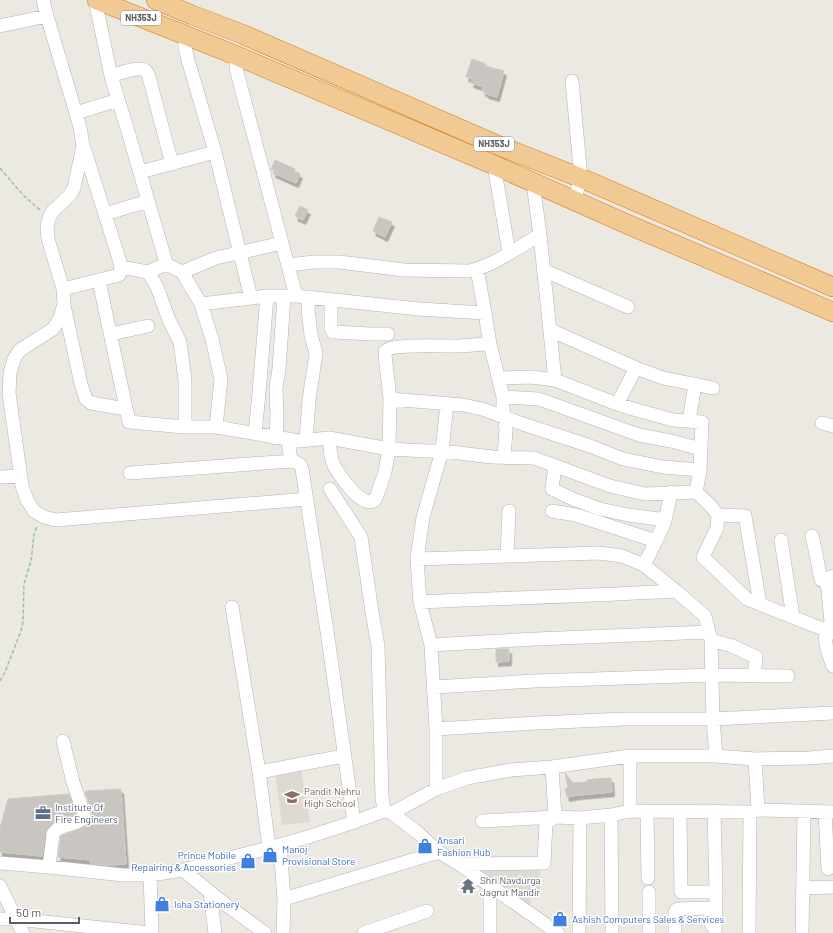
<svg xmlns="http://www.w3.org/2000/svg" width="833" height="933" font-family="Barlow,sans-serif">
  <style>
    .education { fill: #ded9d3 }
    .building { fill: #c9c5c1; stroke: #cfc9c1; filter: url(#shadow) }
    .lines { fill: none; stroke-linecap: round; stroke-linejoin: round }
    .minor-casing { stroke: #b2b5b8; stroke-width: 14 }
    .highway-casing { stroke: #d67c17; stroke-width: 20 }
    .path { stroke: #9cc3a1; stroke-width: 1.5; stroke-dasharray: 4 2; stroke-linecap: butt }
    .minor { stroke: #fff; stroke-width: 13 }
    .highway { stroke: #f1ca93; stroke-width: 19 }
    .labels { text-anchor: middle; stroke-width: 3; stroke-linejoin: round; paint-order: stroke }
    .shield { fill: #fff; stroke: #8c8e90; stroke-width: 1 }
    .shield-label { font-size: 9px; font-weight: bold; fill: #5a5e61 }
    .education-label { font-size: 10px; fill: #785e54; stroke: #fff; text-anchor: start }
    .service-label { font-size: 10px; fill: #4e5e75; stroke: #fff; text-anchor: start }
    .shop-label { font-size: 10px; fill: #366cbe; stroke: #fff; text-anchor: start }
    .worship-label { font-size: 10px; fill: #5b616d; stroke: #fff; text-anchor: start }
  </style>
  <defs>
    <filter id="shadow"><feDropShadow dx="2.5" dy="4.5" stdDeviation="0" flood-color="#0004"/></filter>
  </defs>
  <rect width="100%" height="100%" fill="#ece8e2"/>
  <path class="education" d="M301,768L310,822L282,825L275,773Z
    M540,867V893H531L530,908L476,868Z"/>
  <path class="building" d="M472,59L486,64L485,66L504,71L497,97L486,94V92H483V87L471,83L473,78L466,77Z
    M275,160L295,169L294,171L300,174L296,183L273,173L274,170L271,169Z
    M300,206L308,210L303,220L295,216Z
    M379,217L392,222L385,237L373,231Z
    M496,649H509V661L496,662Z
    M565,773L573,783L587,782V780L594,779L611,778L612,792L578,795L567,797L565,789L568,788Z
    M121,789L126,864L109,865L91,864V860L58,857L61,836L82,828L88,824L91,817L92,811L85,792H87L86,791Z
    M69,794L75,814L72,816L56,821L52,824L47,829L45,833L42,856L0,852V828L8,799Z"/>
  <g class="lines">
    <defs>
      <path id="minor" d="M43,0L47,16L80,127L83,146L74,188L69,196L53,211L49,218L47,227L48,239L63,289L64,304L60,318L53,329L20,350L14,359L10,373L9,393L22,486L27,500L34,511L44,517L56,520L307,499
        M95,0L111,76L129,135L165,259L166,264L148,272
        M0,26L47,16
        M185,36V47L188,60L215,152L251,298
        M235,55L237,72L296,296
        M111,76C118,74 141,65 146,71C148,73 148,75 149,77L172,164
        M572,81L581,178L574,201
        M76,113L118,100
        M494,165L509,253
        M140,172L215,152
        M105,214L148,201
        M166,264L182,272L201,304L212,339L221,379L216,427
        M288,265L314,262H339L404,270L469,271C493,266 519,247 540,235
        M121,267L148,272L157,287L169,320L180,342L185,380V427
        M477,269L485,313
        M543,270L628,307
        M182,272L216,258L282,243
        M99,281L129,422L185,427H216L299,441L329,438L389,449L428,451H442L492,457L534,458L610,486L645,494L696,492L700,470L702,422L673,420L633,409L617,404L555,380L540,235L533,183
        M63,289L119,275L121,269L120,262L84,148
        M331,300V327L333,332L371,334H388
        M201,304L267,296H296L419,309L485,313L490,344L503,397V410L505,418L506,430L504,457
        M64,305L81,384L86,399L91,403L126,409
        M550,330L636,368L663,378L713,388
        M111,334L148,326
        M498,378L531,377L555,380
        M503,397L539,399L639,435L671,441L701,449
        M390,399L385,355C385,352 385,351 387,350C394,344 444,346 456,346C467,346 479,344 490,344
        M617,404L636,368
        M689,421L695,384
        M822,423L833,426
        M255,434L259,393L267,296
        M276,438L277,416L276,388L279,369L284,297
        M329,438C330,446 330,455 333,463C337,473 365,514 376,498L385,472L389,449L390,399L463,405L482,409L523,424L590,446L623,459L663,467L700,470
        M288,440L291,461C297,462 300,463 302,469L327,631L354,822
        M306,440L309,400L316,353L311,335L308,309L309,297
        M555,466L552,489L573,499L600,509L628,515L659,519L665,521L671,492
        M130,473L291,461
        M0,477L20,476
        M330,489L361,537L372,612L378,646L382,797L384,811
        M696,492L709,504L718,515L717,528L703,557L747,599L833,633
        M552,511L576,515L656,541
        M718,515L745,516L760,604
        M812,536C816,551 818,566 821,580H826
        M781,540L793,617
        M507,556L509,511
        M417,559L599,553L622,556L644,565L676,591
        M644,565L656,541L665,521
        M420,602C505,598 590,596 676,591L705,616L709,632
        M232,607L259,772L269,847
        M826,630C824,644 828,653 833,666
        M832,633L828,590L826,580L833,576
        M711,640L732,646L756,657L754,676
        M431,645L536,639L709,632L711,640L713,719L716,756
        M434,687L535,681L712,675L788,676
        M436,729L537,723L624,719H713L833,713
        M755,759L758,810
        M259,772L338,757
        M436,789V729L431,645L420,602L417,559L423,517L442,451L447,404
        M630,811V756
        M647,811L648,878
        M714,811L716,892
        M680,812L681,892H716L715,933
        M825,812L828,869
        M392,813L436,789L467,778L511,770L552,767L630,756H716L755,759L809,758L833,756
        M482,821L555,817L580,818L611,815
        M280,845L284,899L283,933
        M0,863L49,867L123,875H150L183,870L280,845L311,836L354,822L384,811L392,813L418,833L439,852L459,864L558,933
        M459,864L544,863L546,823L555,817L552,767
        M49,867L53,834C59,822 81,828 84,814L73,782L63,741
        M183,870L221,901L265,933
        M150,875L152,933
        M490,885V933
        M0,886L23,933
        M803,888L833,887
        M210,892L215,933
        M649,892V933
        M284,899L439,852
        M0,919H16L149,933
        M364,933L427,911
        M579,933L580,818
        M612,933L611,815L630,811L750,812L758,810L833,812
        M675,933V913L676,910L679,909L706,908L710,911L711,924
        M749,933L750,812
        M802,933L804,812"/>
      <path id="highway" d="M97,0L235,55L494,165L629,225L833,312
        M156,0L192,15L242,34L497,145L581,178L833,287"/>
    </defs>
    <use href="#minor" class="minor-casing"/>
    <use href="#highway" class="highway-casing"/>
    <path class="path" d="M0,168L23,195L40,210
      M0,681L5,672L21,631L23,622L24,584L31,561L34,535L37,526"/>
    <use href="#minor" class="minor"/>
    <use href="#highway" class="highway"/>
  </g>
  <defs>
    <symbol id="school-bare" viewBox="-9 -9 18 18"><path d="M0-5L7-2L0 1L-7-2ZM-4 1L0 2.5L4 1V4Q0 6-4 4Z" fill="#8d6e63" stroke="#fff" stroke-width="2.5" paint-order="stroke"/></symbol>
    <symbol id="office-bare" viewBox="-9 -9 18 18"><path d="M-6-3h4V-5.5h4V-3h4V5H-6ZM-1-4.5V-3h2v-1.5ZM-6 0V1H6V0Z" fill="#5c6f8a" stroke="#fff" stroke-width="2.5" paint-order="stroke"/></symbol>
    <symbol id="shop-bare" viewBox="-9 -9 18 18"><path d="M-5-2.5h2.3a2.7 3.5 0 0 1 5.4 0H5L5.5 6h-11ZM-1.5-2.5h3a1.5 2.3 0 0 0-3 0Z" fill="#3f7fe0" stroke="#fff" stroke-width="2.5" paint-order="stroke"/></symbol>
    <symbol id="temple-bare" viewBox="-9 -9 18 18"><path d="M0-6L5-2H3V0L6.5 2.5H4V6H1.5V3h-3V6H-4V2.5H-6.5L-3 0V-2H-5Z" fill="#6b7280" stroke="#fff" stroke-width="2.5" paint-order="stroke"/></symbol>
  </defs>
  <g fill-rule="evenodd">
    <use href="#school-bare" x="281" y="786" width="22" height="22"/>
    <use href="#office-bare" x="32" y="802" width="22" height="22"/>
    <use href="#shop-bare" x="414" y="835" width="22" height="22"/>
    <use href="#shop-bare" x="259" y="844" width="22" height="22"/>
    <use href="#shop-bare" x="237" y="850" width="22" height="22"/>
    <use href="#temple-bare" x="457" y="875" width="22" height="22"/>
    <use href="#shop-bare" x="151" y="893" width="22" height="22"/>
    <use href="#shop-bare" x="549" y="908" width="22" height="22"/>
  </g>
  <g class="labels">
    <g class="shield">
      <rect x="121" y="11" width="40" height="14" rx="3"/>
      <rect x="474" y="137" width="40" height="14" rx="3"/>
    </g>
    <g class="shield-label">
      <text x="141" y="21">NH353J</text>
      <text x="494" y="147">NH353J</text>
    </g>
    <g class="education-label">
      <text x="304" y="795">Pandit Nehru<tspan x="304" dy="12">High School</tspan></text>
    </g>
    <g class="service-label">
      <text x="55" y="811">Institute Of<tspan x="55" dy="12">Fire Engineers</tspan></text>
    </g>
    <g class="shop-label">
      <text x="437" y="844">Ansari<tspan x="437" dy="12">Fashion Hub</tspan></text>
      <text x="282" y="853">Manoj<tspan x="282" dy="12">Provisional Store</tspan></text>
      <text x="236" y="859" text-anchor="end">Prince Mobile<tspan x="236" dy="12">Repairing &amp; Accessories</tspan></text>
      <text x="174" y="908">Isha Stationery</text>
      <text x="572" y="923">Ashish Computers Sales &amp; Services</text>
    </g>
    <g class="worship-label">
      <text x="480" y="884">Shri Navdurga<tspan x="480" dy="12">Jagrut Mandir</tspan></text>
    </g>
  </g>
  <path d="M10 917v6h69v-6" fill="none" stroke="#5a5e61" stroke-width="2"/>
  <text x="16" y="917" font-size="12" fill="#5a5e61" stroke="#ffffff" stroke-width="3" paint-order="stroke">50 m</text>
</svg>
